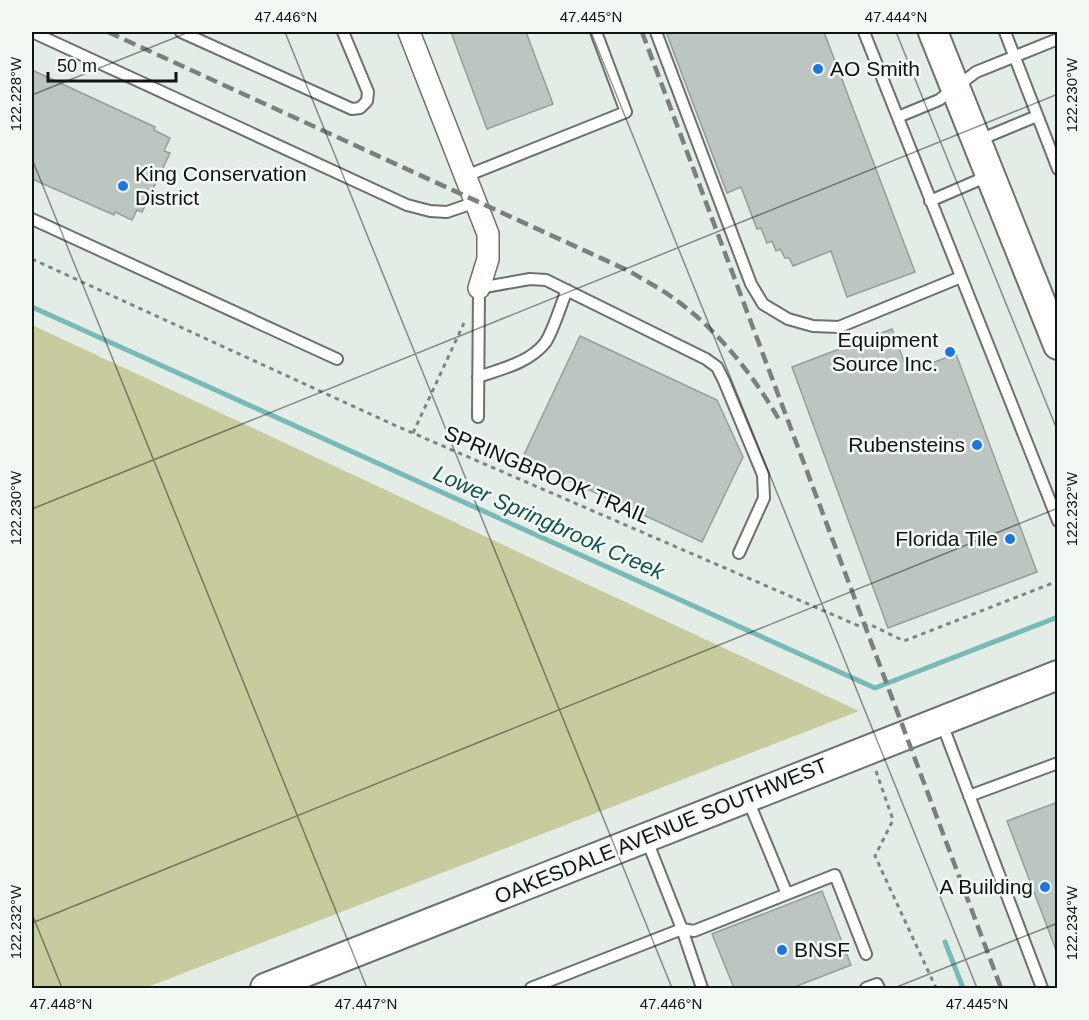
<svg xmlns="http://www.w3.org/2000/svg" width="1089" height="1020" font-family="Arial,sans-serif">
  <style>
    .green { fill: #c8cb9e }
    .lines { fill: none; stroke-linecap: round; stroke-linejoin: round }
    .stream { stroke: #77bab8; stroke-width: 5 }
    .building { fill: #bcc5c2; stroke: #959e9b; stroke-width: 1.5 }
    .lane-casing { stroke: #6b716c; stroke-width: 14 }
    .street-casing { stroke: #6b716c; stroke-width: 24 }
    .secondary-casing { stroke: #6b716c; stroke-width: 32 }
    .path { stroke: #7f8480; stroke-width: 3; stroke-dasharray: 4.5 4.5; stroke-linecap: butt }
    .lane { stroke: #fff; stroke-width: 10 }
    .street { stroke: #fff; stroke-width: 21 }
    .secondary { stroke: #fff; stroke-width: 28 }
    .rail { stroke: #7b807d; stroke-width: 4.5; stroke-dasharray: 12 6; stroke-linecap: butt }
    .ticks { fill: none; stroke: #121413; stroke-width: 1.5; stroke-opacity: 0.45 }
    .poi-dot { fill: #1b76df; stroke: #f2f9f3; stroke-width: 2 }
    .labels { text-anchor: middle; stroke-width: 5; stroke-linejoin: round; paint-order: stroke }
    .poi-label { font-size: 21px; fill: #121413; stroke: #f2f9f3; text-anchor: end }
    .street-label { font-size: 21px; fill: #121413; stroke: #f2f9f3 }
    .water-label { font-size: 22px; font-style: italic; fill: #165150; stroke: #f2f9f3 }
    .neatline { fill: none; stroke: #121413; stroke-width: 2 }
    .ticks-label { font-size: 15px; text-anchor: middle; fill: #121413 }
  </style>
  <rect width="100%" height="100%" fill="#e4ece6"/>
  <path class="green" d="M32,325L859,711L145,988H32Z"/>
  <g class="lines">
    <path class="stream" d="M32,307L875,688L1058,617
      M945,942L963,988"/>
  </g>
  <path class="building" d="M451,32H526L553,104L487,129Z
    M666,32H824L915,272L847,297L831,251L793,266L789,258H785L780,249L776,251L772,241L767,243L761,228L757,229L741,187L727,193Z
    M32,70L155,127L154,130L170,138L164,151L170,153L142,212L137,210L132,220L115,212L114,215L32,179Z
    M892,329L908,372L956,354L1037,572L888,628L792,367Z
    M580,336L717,400L743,457L702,542L522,459Z
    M1058,802V950H1056L1007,821Z
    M822,891L851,965L792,988H734L712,934Z"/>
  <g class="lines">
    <defs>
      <path id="lane" d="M32,32L407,205L430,211L447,212L476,202
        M181,32L352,109L360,108L367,101L368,92L343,32
        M656,32L751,284L763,304L788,319L813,326L839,327L961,277
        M864,32L1058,521
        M1005,32L1058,169
        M898,117L939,100L976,72L1058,39
        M979,140L1037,116
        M466,176L626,112L596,32
        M930,201L988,176
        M32,219L337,359
        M478,377C501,369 529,363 545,343C553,332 561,304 567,290
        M478,417L479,288L530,279L546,280L706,359L717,367L724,381L763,475L764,498L739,553
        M941,721L1042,988
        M969,796L1058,763
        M748,800L787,894
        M646,838L682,929L702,988
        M531,988L682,929L694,931L835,875L866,954
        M866,988L877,984L879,988"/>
      <path id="street" d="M409,32L488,234V259L479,288"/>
      <path id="secondary" d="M933,32L1058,345
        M265,988L1058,675"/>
    </defs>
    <use href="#lane" class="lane-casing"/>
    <use href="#street" class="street-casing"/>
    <use href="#secondary" class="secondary-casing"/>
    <path class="path" d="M32,259L392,424L859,626L871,625L904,641L1058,581
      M413,433L464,323
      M876,771L893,820L875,856L936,988"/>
    <use href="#lane" class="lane"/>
    <use href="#street" class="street"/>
    <use href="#secondary" class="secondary"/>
    <path class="rail" d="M108,32L629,271C642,279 656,286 669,295C716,327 753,374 781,423
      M642,32L1001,988"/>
  </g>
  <path class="ticks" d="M285,32L672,988M591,32L977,988M896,32L1058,432M32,95L189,32M32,159L367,988M32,509L1058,94M32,914L62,988M32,923L1058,508M894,988L1058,923"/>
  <g class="poi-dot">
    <circle cx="818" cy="69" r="6"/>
    <circle cx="123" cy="186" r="6"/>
    <circle cx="950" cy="352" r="6"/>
    <circle cx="977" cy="445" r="6"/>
    <circle cx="1010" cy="539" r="6"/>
    <circle cx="1045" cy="887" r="6"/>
    <circle cx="782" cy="950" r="6"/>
  </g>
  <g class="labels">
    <g class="poi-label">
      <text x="830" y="76" text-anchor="start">AO Smith</text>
      <text x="135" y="181" text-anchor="start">King Conservation<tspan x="135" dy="24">District</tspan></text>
      <text x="938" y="347">Equipment<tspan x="938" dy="24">Source Inc.</tspan></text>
      <text x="965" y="452">Rubensteins</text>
      <text x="998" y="546">Florida Tile</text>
      <text x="1033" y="894">A Building</text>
      <text x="794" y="957" text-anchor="start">BNSF</text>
    </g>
    <g class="street-label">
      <text transform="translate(547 475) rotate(23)" y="7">SPRINGBROOK TRAIL</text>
      <text transform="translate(661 831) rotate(-22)" y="7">OAKESDALE AVENUE SOUTHWEST</text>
    </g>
    <g class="water-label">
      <text transform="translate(549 522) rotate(24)" y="8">Lower Springbrook Creek</text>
    </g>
  </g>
  <rect width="1089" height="1020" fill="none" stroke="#f2f9f3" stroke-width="66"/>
  <path d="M48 72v9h128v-9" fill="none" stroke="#121413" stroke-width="3"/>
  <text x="57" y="72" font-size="18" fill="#121413" stroke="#f2f9f3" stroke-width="4.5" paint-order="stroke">50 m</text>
  <rect x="33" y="33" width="1023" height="954" class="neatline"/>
  <g class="ticks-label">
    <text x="286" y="22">47.446°N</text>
    <text x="591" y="22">47.445°N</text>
    <text x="896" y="22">47.444°N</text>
    <text transform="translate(16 94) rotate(-90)" y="5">122.228°W</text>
    <text transform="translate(1072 95) rotate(-90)" y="5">122.230°W</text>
    <text transform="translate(16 508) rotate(-90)" y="5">122.230°W</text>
    <text transform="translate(1072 509) rotate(-90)" y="5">122.232°W</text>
    <text transform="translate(16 922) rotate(-90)" y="5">122.232°W</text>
    <text transform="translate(1072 923) rotate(-90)" y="5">122.234°W</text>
    <text x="61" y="1009">47.448°N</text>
    <text x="366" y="1009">47.447°N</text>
    <text x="671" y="1009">47.446°N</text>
    <text x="977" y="1009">47.445°N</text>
  </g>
</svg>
